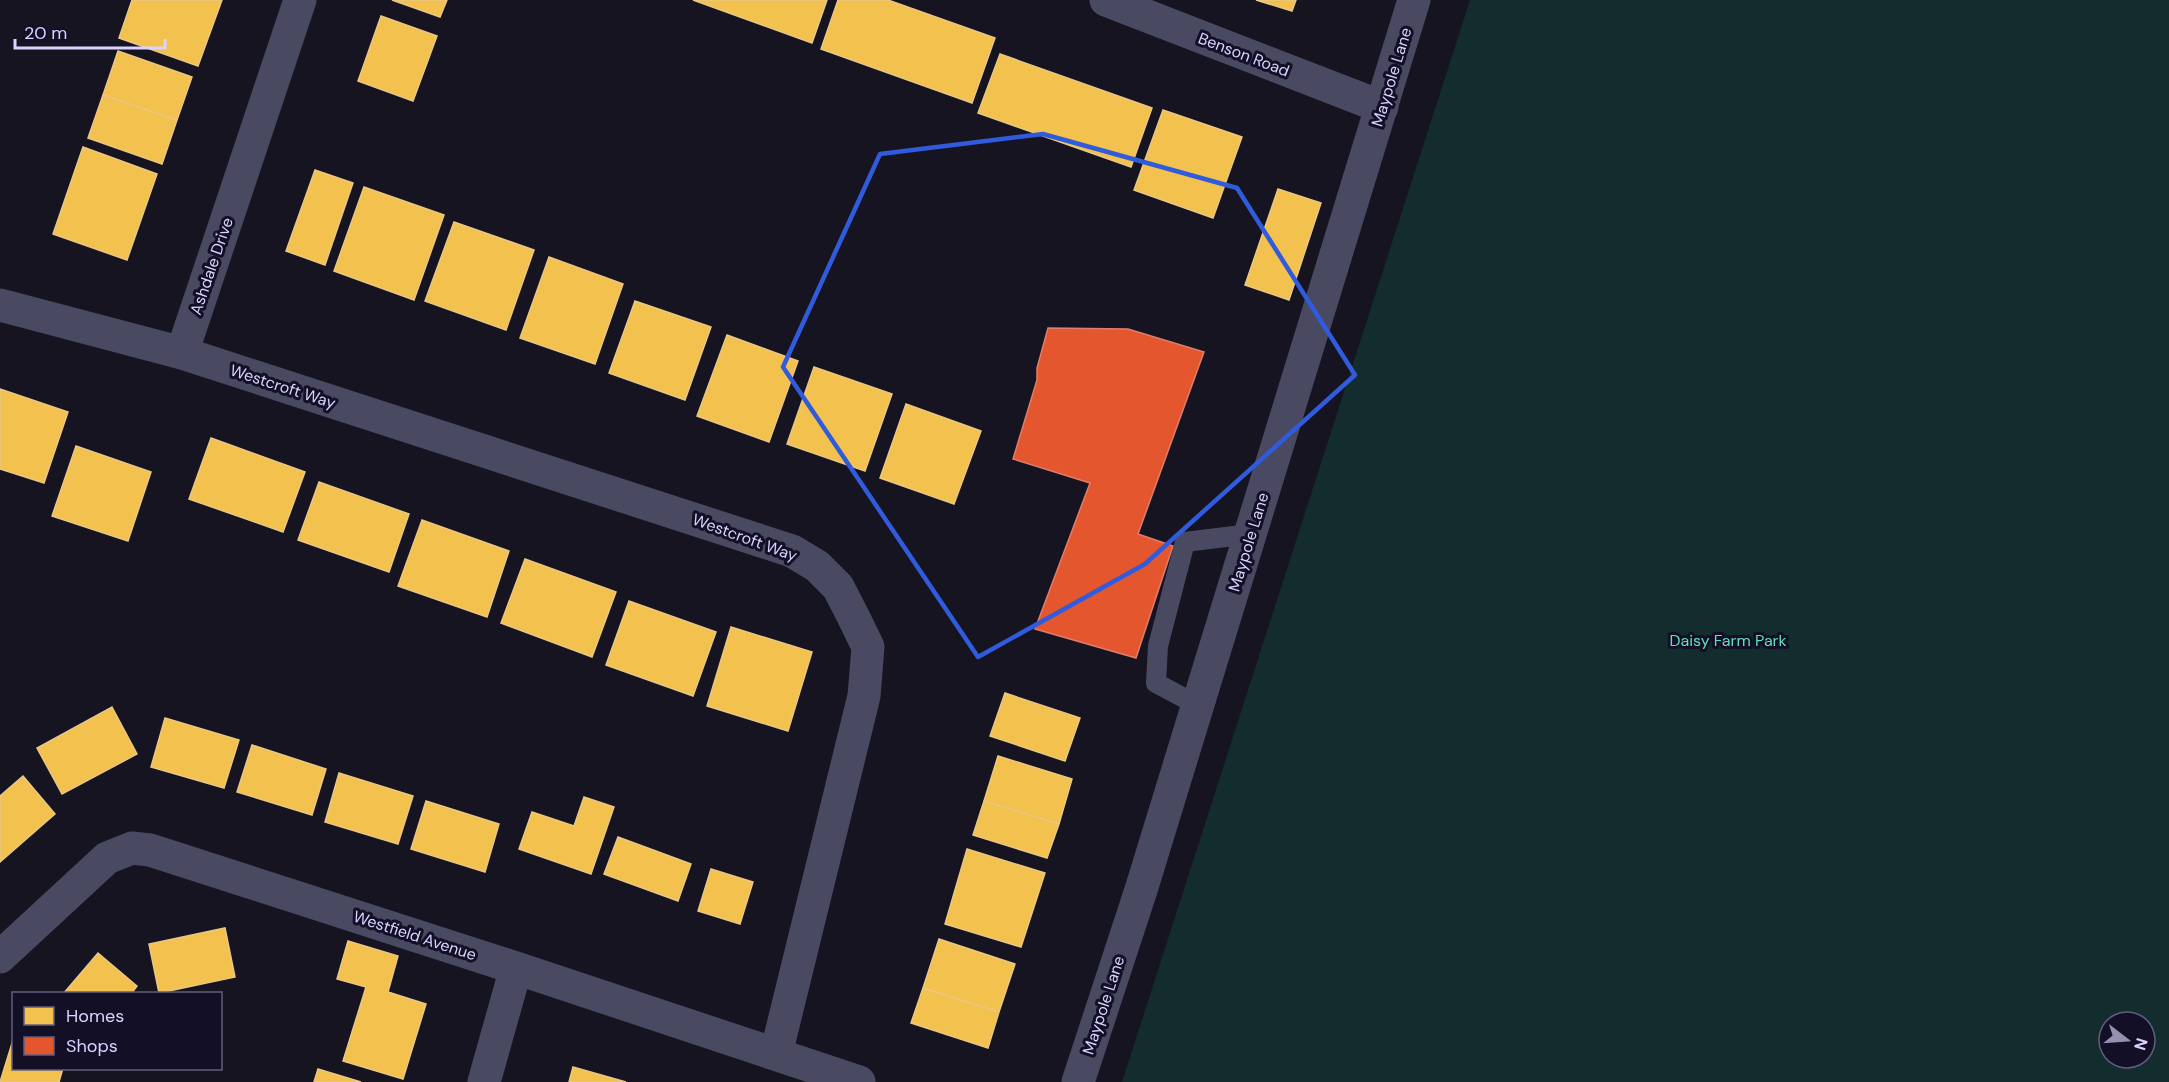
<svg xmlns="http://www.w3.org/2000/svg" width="2169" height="1082" font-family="'DM Sans',sans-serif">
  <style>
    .green { fill: #132c2d; fill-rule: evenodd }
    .homes { fill: #f2c14e; stroke: #eac783; stroke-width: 1.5 }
    .shops { fill: #e4572e; stroke: #e17c6d; stroke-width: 1.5 }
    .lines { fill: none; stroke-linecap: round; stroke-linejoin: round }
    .service { stroke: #4a4962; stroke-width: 20 }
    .minor { stroke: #4a4962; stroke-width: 33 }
    .tertiary { stroke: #4a4962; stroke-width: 33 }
    .marked { fill: none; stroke: #305bdc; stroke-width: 4.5; stroke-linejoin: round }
    .labels { text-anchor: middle; stroke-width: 6; stroke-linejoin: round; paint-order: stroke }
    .street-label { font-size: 16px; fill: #d9d4ff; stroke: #130f26 }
    .park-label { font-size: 16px; fill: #5fe0c0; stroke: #130f26 }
  </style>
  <rect width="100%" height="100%" fill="#161421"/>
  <path class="green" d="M1470,0H2169V1082H1122ZM2109,1022H2145V1058H2109Z"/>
  <path class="homes" d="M132,0H222L198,66L119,38Z
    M392,0H447L440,17Z
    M693,0H827L812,43Z
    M838,0H888L995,38L972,103L821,49Z
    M1256,0H1296L1292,11Z
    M381,16L437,36L413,101L358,81Z
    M118,51L192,77L177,120L103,95Z
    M1000,54L1152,108L1131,167L978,113Z
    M103,95L177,120L162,164L88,138Z
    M1163,110L1242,137L1213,218L1134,190Z
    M83,147L157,174L127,260L53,234Z
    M315,170L353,183L325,265L286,251Z
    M364,187L444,215L414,300L334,271Z
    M1278,189L1321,203L1289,300L1245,285Z
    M454,222L534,250L506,330L425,301Z
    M549,257L623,284L595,364L520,338Z
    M635,301L711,327L685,400L609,373Z
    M727,335L798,361L769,442L697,416Z
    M814,367L892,394L865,471L787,444Z
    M0,389L68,412L44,483L0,469Z
    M906,404L981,431L954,504L880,478Z
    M211,438L305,472L283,532L189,499Z
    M76,446L151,472L128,541L52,516Z
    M319,482L409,514L389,572L298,540Z
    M422,520L509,551L487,617L398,586Z
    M525,559L616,592L592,657L501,623Z
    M629,601L716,632L693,696L606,665Z
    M731,627L812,652L788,731L707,706Z
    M1005,693L1080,718L1065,761L990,736Z
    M112,707L137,754L62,794L37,748Z
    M165,718L239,740L224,788L151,767Z
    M252,745L326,769L312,815L237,792Z
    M998,756L1072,779L1059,824L984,801Z
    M339,773L413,796L398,844L325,822Z
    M23,776L55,814L0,862V796Z
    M584,797L614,807L591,874L519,849L532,812L574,826Z
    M426,801L499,824L485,872L411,849Z
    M984,801L1059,824L1047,858L973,835Z
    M618,837L691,864L678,901L604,874Z
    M967,849L1045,873L1021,947L945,924Z
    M711,869L753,882L740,924L698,911Z
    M225,928L235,977L159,993L149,944Z
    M939,939L1015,964L999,1012L923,988Z
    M348,941L398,956L388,992L426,1004L403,1079L343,1061L366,987L337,979Z
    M98,953L137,986L131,994H63Z
    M923,988L999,1012L988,1048L911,1023Z
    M13,1040L14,1068H63L59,1082H0Z
    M573,1067L626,1082H569Z
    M318,1069L361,1082H314Z"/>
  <path class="shops" d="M1048,328L1128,329L1204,352L1138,534L1173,546L1136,658L1035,629L1090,483L1013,459L1037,380V368Z"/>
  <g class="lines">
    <path class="service" d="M1197,705L1156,683L1158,646L1185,542L1250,534"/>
    <path class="minor" d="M1106,0L1382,107
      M0,305L182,353L792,551L817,566L838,587L853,616L868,647L864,696L776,1054
      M182,353L300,0
      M0,957L107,858L132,848L150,850L516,968L859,1082
      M484,1082L516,968"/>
    <path class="tertiary" d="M1078,1082L1141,890L1414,0"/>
  </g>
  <path class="marked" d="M1043,134L1237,188L1355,375L1145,564L978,657L783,367L880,154Z"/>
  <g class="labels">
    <g class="street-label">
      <text transform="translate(1244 54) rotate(21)" y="6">Benson Road</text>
      <text transform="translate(1391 77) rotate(-73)" y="6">Maypole Lane</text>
      <text transform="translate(211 266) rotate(-71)" y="6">Ashdale Drive</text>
      <text transform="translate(283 386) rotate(18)" y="6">Westcroft Way</text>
      <text transform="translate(745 537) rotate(20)" y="6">Westcroft Way</text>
      <text transform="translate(1248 542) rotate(-73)" y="6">Maypole Lane</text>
      <text transform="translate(415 935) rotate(18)" y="6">Westfield Avenue</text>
      <text transform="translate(1103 1005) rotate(-72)" y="6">Maypole Lane</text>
    </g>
    <g class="park-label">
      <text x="1728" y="646">Daisy Farm Park</text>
    </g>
  </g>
  <rect x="12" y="992" width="210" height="78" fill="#130f26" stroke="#625e7d" stroke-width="1.5"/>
  <rect x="24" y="1007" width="30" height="18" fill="#f2c14e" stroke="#625e7d" stroke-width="1.5"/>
  <text x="66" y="1022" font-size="18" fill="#d9d4ff">Homes</text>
  <rect x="24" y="1037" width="30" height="18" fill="#e4572e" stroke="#625e7d" stroke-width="1.5"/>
  <text x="66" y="1052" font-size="18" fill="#d9d4ff">Shops</text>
  <g transform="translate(2127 1040) rotate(107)"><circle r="28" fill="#130f26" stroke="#625e7d" stroke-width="1.5"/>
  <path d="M0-4.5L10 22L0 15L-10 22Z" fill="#9591b1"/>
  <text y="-9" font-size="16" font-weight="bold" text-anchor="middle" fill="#d9d4ff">N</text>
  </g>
  <path d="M15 39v9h150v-9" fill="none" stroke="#d9d4ff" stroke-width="3"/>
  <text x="24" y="39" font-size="18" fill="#d9d4ff" stroke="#130f26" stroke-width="4.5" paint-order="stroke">20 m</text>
</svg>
